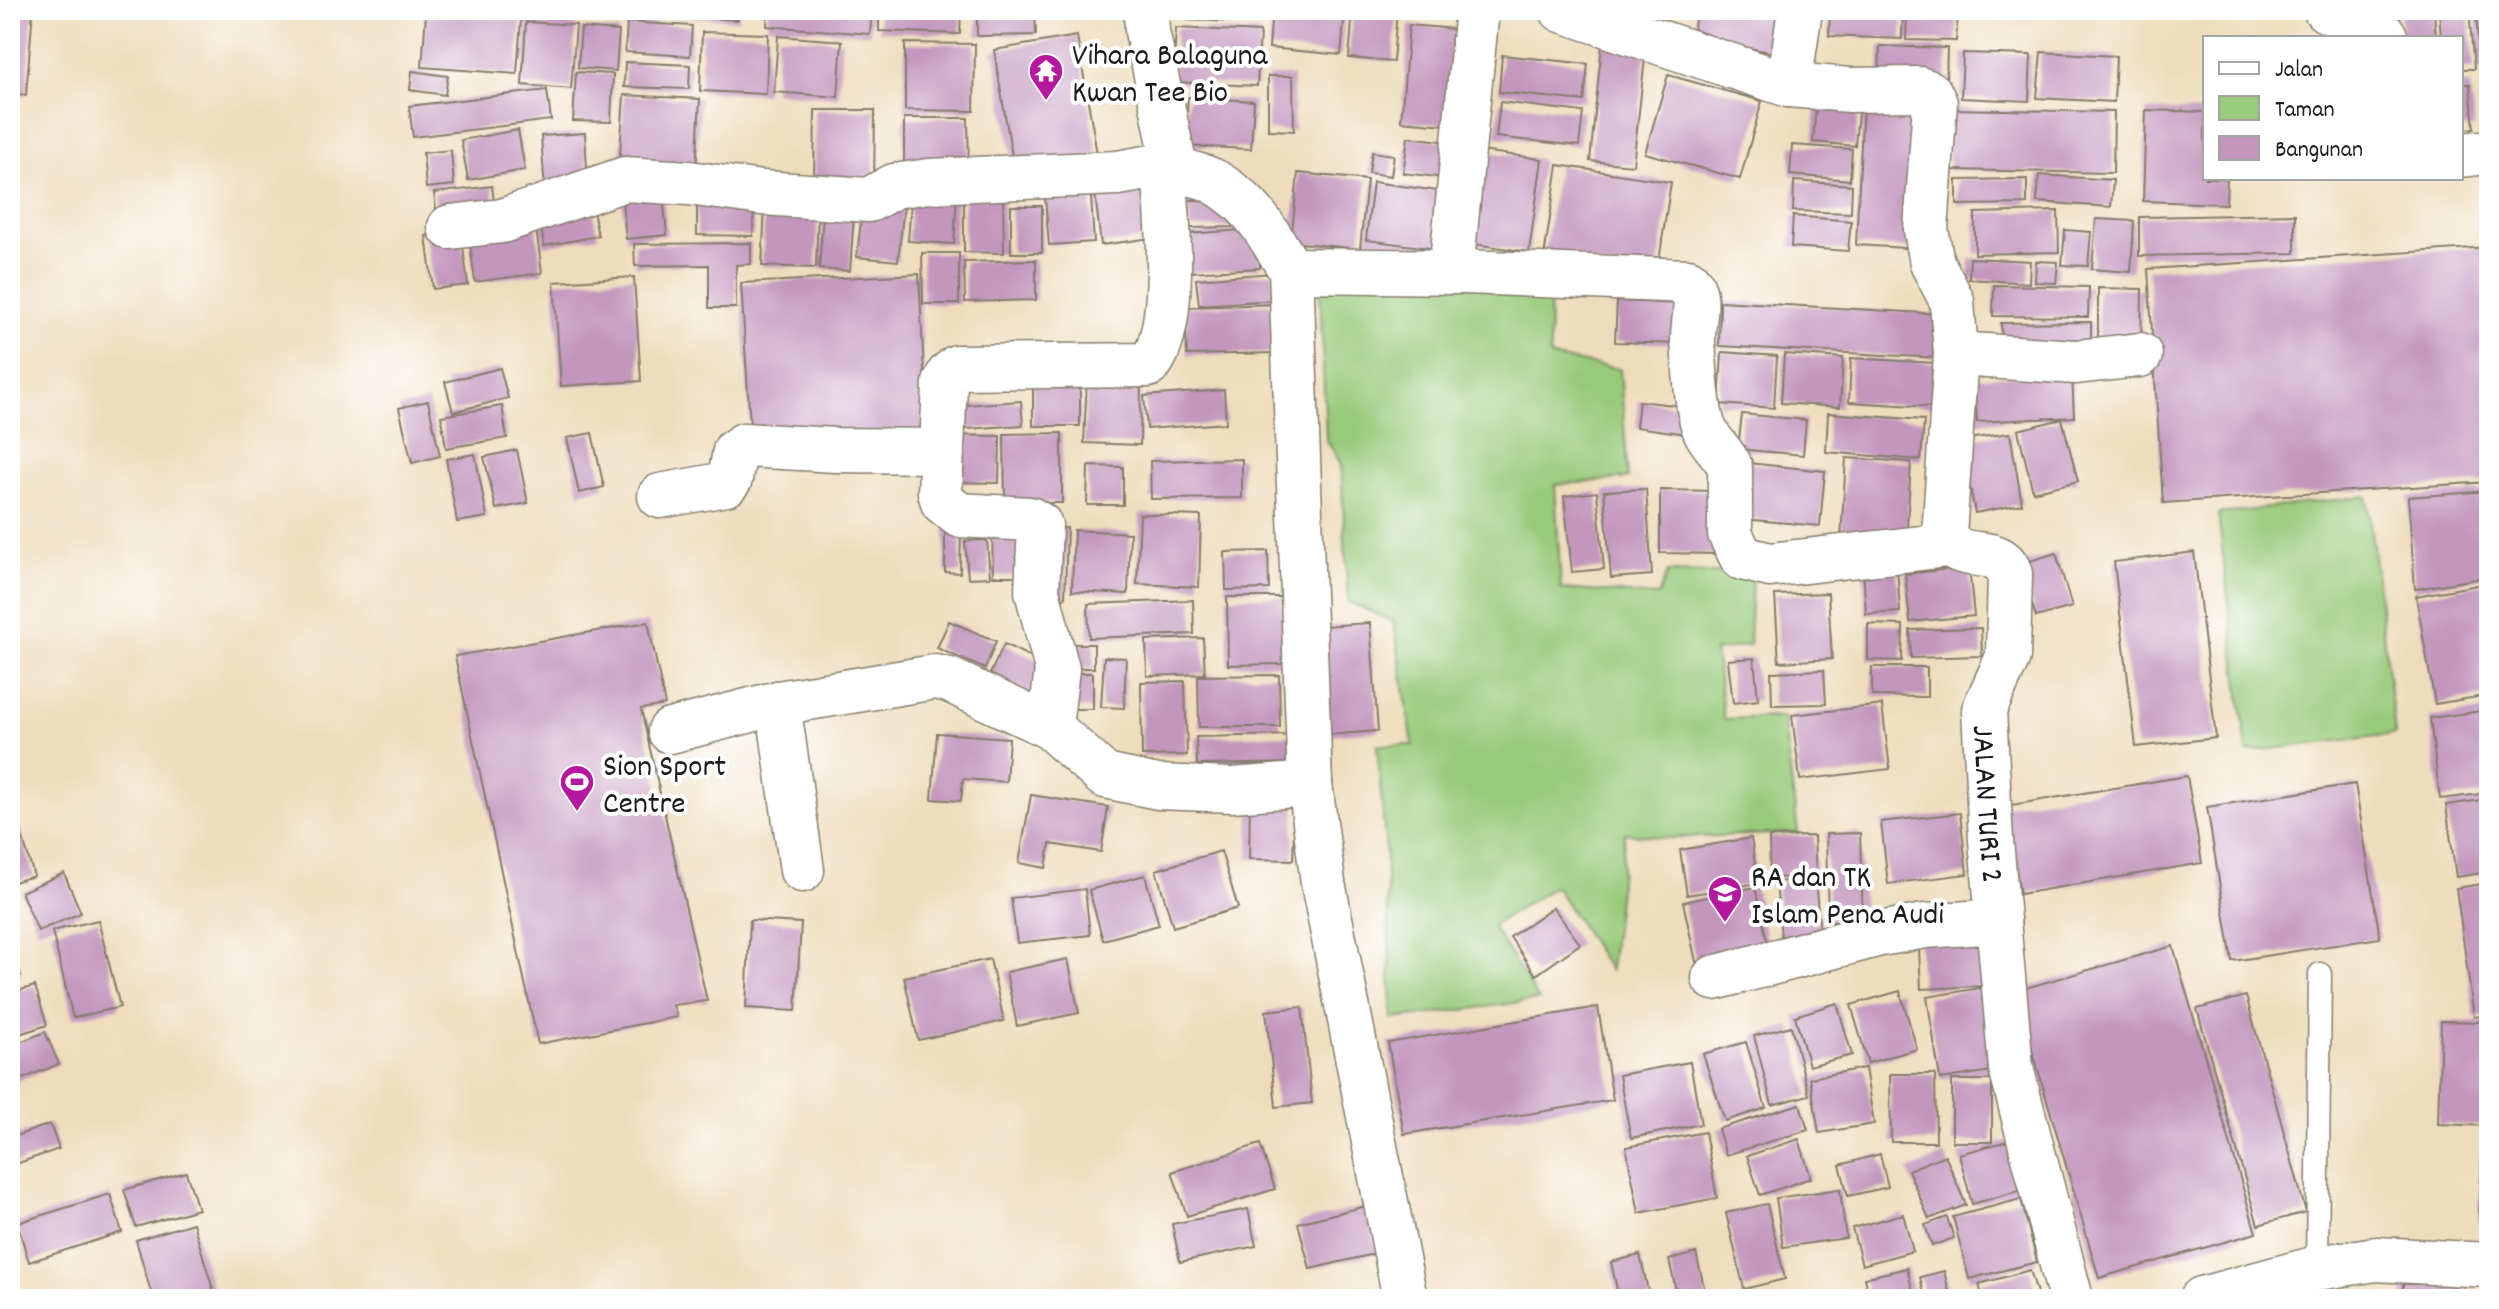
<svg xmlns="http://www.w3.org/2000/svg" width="2499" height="1309" font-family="Dekko,sans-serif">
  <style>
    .green { fill: #99ca7a; stroke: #5a734b; stroke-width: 2 }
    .building { fill: #c396be }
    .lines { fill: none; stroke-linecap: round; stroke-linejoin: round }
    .service-casing { stroke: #857c6c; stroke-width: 25 }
    .minor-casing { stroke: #857c6c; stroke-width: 47 }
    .service { stroke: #fff; stroke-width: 22 }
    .minor { stroke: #fff; stroke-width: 44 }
    .labels { text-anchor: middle; stroke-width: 8; stroke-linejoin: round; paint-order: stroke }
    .poi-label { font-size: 32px; fill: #1c1c1c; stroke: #fff; text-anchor: start }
    .street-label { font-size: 32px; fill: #1c1c1c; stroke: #fff }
  </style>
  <rect width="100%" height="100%" fill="#fff"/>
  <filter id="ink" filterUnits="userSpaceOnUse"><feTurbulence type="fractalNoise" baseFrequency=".0125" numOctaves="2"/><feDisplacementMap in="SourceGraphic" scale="16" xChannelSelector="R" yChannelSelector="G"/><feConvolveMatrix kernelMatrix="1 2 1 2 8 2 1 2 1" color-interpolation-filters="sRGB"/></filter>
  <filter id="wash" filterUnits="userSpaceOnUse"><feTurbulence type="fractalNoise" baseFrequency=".006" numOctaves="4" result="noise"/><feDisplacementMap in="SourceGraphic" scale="32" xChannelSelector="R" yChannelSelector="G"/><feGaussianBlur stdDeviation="1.8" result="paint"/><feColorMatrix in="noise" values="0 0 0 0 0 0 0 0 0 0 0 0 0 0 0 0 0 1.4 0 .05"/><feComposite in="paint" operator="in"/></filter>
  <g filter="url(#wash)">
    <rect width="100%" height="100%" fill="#eeddbc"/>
    <path class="green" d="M1319,264L1549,267L1550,357L1620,369L1628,478L1555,485L1561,589L1658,596L1668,572L1752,574L1749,645L1715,651L1724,719L1783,717L1798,833L1667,838L1625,833L1610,971L1555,886L1492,926L1539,1000L1392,1019L1385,841L1377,745H1413L1394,622L1348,602L1341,464L1326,439Z
      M2367,496L2395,734L2247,752L2218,514Z"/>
    <g id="blocks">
      <path class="building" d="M10,10H33L26,95L17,94L12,167H10Z
        M594,10H665L664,17L594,12Z
        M677,10H738V20L676,16Z
        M768,10H872L870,34L767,26Z
        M879,10H961L960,34L879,31Z
        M977,10H1035L1036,35L977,36Z
        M1187,10H1239L1238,22L1186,20Z
        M1272,10H1345L1341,55L1269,48Z
        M1353,10H1397L1393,62L1349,58Z
        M1697,10H1770L1796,16L1788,56L1692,36Z
        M1830,10H1903L1902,39L1829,36Z
        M2434,10L2436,38H2402L2400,11Z
        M2439,10H2469L2474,69H2461V38H2441Z
        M426,12L521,19L517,74L422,67Z
        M1907,12L1958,14L1956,41L1906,40Z
        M2489,12V70H2480L2476,13Z
        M526,22L576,25L571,89L522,85Z
        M627,22L692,26L690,56L625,52Z
        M1409,25L1454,29L1445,125L1401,121Z
        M581,28L619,31L616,71L578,68Z
        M1176,28L1260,32L1257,86L1173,82Z
        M702,32L768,34L766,94L700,91Z
        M778,36L842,41L838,97L774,92Z
        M1077,36L1097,154L1014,168L994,50Z
        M905,43L975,44L974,111L905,110Z
        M1602,44L1646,49L1633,165L1590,161Z
        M1880,46L1947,48L1946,83L1879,81Z
        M2041,52L2116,56L2114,102L2037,98Z
        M1963,53L2031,55L2029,101L1961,98Z
        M1502,55L1588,64L1584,101L1499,92Z
        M625,62L690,65L689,89L624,87Z
        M412,71L448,76L445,95L410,90Z
        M576,72L613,74L611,122L573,121Z
        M1668,75L1762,101L1740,179L1645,153Z
        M1268,76H1293L1294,131L1268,130Z
        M2482,83H2489V126H2486Z
        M2461,84H2470L2474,128L2461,129Z
        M547,90L551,120L413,137L409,106Z
        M624,95L700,99L696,171L619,167Z
        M1817,96L1859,101L1855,146L1813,142Z
        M1188,97L1254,101L1251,149L1185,146Z
        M1500,102L1583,112L1579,146L1496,137Z
        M1863,103L1929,106L1922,249L1856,245Z
        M1949,109L2114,112L2113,173L1949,170Z
        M815,110H875L874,184H814Z
        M2146,110L2205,112V178H2227L2226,204L2143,201Z
        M904,118H968L969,174L904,175Z
        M518,130L525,170L468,180L461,140Z
        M585,133L588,188L545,190L541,136Z
        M1408,137L1451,142L1445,178L1403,173Z
        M1792,145L1852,149L1850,180L1790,175Z
        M451,150L454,185L426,188L423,153Z
        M1480,151L1542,159L1529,252L1467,243Z
        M1372,152L1394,155L1391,176L1369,173Z
        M1558,165L1671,182L1657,274L1544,257Z
        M1298,173L1367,180L1360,249L1291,242Z
        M2039,175L2113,180L2111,207L2037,202Z
        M1151,177L1159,237L1101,245L1094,184Z
        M2027,179V204L1957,205V180Z
        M1794,181L1852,185L1851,213L1793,211Z
        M1373,182L1453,193L1445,250L1366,240Z
        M1090,183L1094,242L1049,245L1044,186Z
        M492,186L496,218L438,225L434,193Z
        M662,186L667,235L626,239L621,191Z
        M912,190L957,193L954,244L908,241Z
        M697,196H754L753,236L697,235Z
        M964,198H1003L1004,253L964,252Z
        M1234,199L1235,227L1190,228L1189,200Z
        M863,200L904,205L898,261L857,257Z
        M591,201L598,236L544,246L538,210Z
        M765,206L818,209L816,268L762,266Z
        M1011,206H1042V253H1011Z
        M2058,211L2059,252L1975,254V213Z
        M823,214L854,216L850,271L819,269Z
        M2295,214V253L2139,256V217Z
        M1793,216L1851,221L1848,251L1791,247Z
        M2096,219L2134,221L2131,272L2092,269Z
        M535,220L542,273L475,282L468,228Z
        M1257,229L1260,268L1189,272L1187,234Z
        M2065,230L2091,232L2088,266L2062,265Z
        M461,231L468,285L433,289L426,236Z
        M751,243V264L736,265V308H709V265L635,266L634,244Z
        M2489,247V482L2163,503L2148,269Z
        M922,253H959V304H923Z
        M1970,258L2030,261L2029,283L1969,279Z
        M1036,260V300L965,302L964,262Z
        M2036,261L2058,262L2056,283L2035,282Z
        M1273,273L1275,300L1199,305L1196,279Z
        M919,274L927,431L751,441L741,283Z
        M634,277L641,381L561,386L554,282Z
        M1994,285L2089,287L2088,317L1993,316Z
        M2098,288L2142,289L2141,346H2098Z
        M1617,301L1684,304L1683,344L1615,342Z
        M1720,301L1941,314L1939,358L1719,346Z
        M1275,304L1276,353L1187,355L1185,307Z
        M2091,322V345L2002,347L2001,323Z
        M1722,352L1777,356L1774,408L1719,404Z
        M1784,354L1843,358L1840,407L1781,403Z
        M1851,358L1935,363L1932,407L1849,402Z
        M500,368L508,398L453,412L445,382Z
        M1080,372V426H1033V373Z
        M2072,373L2074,417L1977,422L1974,378Z
        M1087,376L1141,377L1140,445L1084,443Z
        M1224,390L1226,423L1147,429L1144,396Z
        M428,401L440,456L412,463L399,408Z
        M1021,401L1023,425L953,430L952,406Z
        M1639,401L1690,407L1687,434L1636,427Z
        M502,406L507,438L446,448L441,416Z
        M1828,413L1924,420L1921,460L1826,452Z
        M1742,414L1806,420L1803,455L1738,449Z
        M2062,419L2078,481L2033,492L2018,430Z
        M592,433L604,487L579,493L567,438Z
        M1062,433V503H1005L1004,434Z
        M2010,433L2022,504L1975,513L1961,440Z
        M945,435L1000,436L999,483L943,482Z
        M517,450L528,503L496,509L484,457Z
        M475,454L487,517L457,522L446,459Z
        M1846,458L1911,462L1906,543L1841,539Z
        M1242,459V498L1151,499L1150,461Z
        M1748,463L1825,471L1820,526L1743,519Z
        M1088,466L1123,467V505H1087Z
        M1646,489L1652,575L1611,578L1604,491Z
        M1660,490L1721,491L1720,554L1660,553Z
        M2489,491V577L2415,589L2408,497Z
        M1597,492L1604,569L1572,572L1564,496Z
        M1140,514L1201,516L1199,587L1137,584Z
        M992,526H1028L1029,576H993Z
        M945,528L961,529L960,573L945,572Z
        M1042,528H1067L1065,598H1040Z
        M1074,530L1130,533L1128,594L1072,591Z
        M987,540L990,577L968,578L965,541Z
        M1268,551L1269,589L1226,590L1225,552Z
        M2194,552L2216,738L2136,747L2114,562Z
        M2056,553L2072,607L2036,617L2020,564Z
        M1897,565L1900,612L1866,614L1863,568Z
        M1969,567L1974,616L1910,622L1905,574Z
        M2489,583V695L2435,704L2416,596Z
        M1828,593L1832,659L1779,662L1775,595Z
        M1227,597H1282L1283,664L1228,665Z
        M1193,600L1194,634L1089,638L1088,604Z
        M949,621L996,641L985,669L937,648Z
        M648,622L665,705L641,709L707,1001L673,1005L677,1017L538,1044L455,656Z
        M1370,623L1378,731L1315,736L1308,627Z
        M1868,624L1903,625L1902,661L1868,660Z
        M1981,628L1982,656L1911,658L1910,630Z
        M1203,638L1205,674L1147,676L1146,640Z
        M1004,644L1045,664L1031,694L990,674Z
        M1058,644H1094V668H1058Z
        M1104,657L1126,658L1124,708L1101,707Z
        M1754,658L1758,700L1733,703L1728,660Z
        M1872,667H1927V697L1872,696Z
        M1824,670L1826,704L1772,705L1771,672Z
        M1062,673H1093V709H1061Z
        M1279,675L1280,727H1199L1198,676Z
        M1185,681L1187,755L1142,756L1141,682Z
        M1882,705L1890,769L1800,780L1792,715Z
        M2489,710V793L2440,799L2430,718Z
        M937,733L1009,738L1006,782L963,779L961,801L932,799Z
        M1291,735L1292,763L1197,765L1196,737Z
        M2187,776L2202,863L2020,894L2005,806Z
        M2355,784L2380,938L2232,961L2207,807Z
        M1031,795L1108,807L1101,852L1050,844L1046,868L1019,863Z
        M2489,799V872L2456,877L2446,805Z
        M1250,800L1295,801L1293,860L1249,859Z
        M14,809L34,876L10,883V811Z
        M1960,813L1967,874L1888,884L1881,822Z
        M1860,833L1863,921L1828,922L1826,834Z
        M1814,836L1816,876L1770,878L1769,837Z
        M1751,838L1758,883L1687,895L1680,850Z
        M1221,851L1238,908L1173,927L1156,870Z
        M64,873L81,913L38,931L21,892Z
        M1145,875L1159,925L1103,940L1089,890Z
        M1815,878L1821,944L1782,948L1776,882Z
        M2489,883V1015L2474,1017L2456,888Z
        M1755,887L1768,945L1696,962L1683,902Z
        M1085,889L1090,935L1017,943L1011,898Z
        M1553,907L1580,944L1536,975L1510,937Z
        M98,920L120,1007L73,1018L52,931Z
        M750,920L801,923L796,1011L746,1008Z
        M1980,926L1982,986L1921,989L1918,929Z
        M10,942L21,976L10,979Z
        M2173,946L2256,1233L2099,1278L2015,991Z
        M990,959L1004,1021L918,1040L904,977Z
        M1068,959L1079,1013L1017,1026L1006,972Z
        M35,986L47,1025L10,1037V993Z
        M1986,987L1999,1070L1940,1079L1927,997Z
        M1900,991L1917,1049L1868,1063L1851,1005Z
        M2246,996L2306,1212L2258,1225L2197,1009Z
        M1837,1003L1852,1055L1809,1066L1795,1016Z
        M1302,1007L1312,1103L1276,1107L1266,1011Z
        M1598,1007L1613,1100L1404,1134L1388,1043Z
        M2441,1021L2489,1022V1126L2438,1124Z
        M1791,1026L1809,1095L1772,1105L1754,1036Z
        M45,1032L59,1064L10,1084V1046Z
        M1746,1042L1766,1108L1725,1121L1703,1054Z
        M1690,1062L1701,1124L1631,1138L1619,1075Z
        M1865,1068L1874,1124L1819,1133L1810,1078Z
        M1890,1074H1935L1936,1142H1891Z
        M1952,1080H1992V1142H1952Z
        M1800,1104L1808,1130L1726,1155L1718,1129Z
        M50,1124L59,1149L10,1166V1138Z
        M1705,1132L1717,1198L1639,1213L1626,1147Z
        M1799,1139L1811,1178L1760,1195L1747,1156Z
        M2008,1141L2022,1190L1972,1204L1959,1154Z
        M1260,1144L1275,1189L1187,1216L1172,1172Z
        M2482,1151H2489V1223L2479,1222Z
        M1880,1154L1888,1187L1848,1196L1840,1165Z
        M1945,1155L1966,1205L1929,1219L1908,1170Z
        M186,1172L198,1209L136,1227L124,1190Z
        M1840,1189L1846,1238L1783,1247L1776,1198Z
        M110,1194L122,1232L29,1262L17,1223Z
        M2021,1199L2037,1262L1969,1279L1953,1217Z
        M1767,1204L1785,1279L1744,1289L1726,1213Z
        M1366,1206L1378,1253L1310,1269L1298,1223Z
        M1248,1209L1256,1246L1180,1262L1172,1224Z
        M1903,1214L1913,1251L1862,1265L1852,1228Z
        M1947,1217L1954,1238L1932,1246L1925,1225Z
        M193,1223L216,1299H153L136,1240Z
        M1696,1253L1707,1299H1678L1669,1260Z
        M1640,1255L1650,1299H1619L1611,1262Z
        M1907,1268L1915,1299H1869L1864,1278Z
        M2030,1270L2039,1299H1983L1979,1284Z
        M1944,1271L1951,1299H1925L1920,1277Z
        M2403,1284H2464V1299H2403Z"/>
    </g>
  </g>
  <g filter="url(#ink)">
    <use href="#blocks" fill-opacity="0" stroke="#857c6c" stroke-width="2"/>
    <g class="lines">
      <defs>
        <path id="service" d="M2317,1268L2320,974"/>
        <g id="minor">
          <path d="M1146,10L1147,31L1174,163C1184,175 1200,174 1213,181C1220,184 1227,190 1234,195C1259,214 1274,244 1291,270L1310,784L1323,883L1405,1299"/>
          <path id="s1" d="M1562,10L1789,85L1850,90L1919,89L1930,93L1935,103L1926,230L1932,263L1952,301L1956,354L1944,536C1959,567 2001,541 2010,574L2008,657L1984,710L1991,840L2011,1068L2071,1299"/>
          <path d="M2326,10L2385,36"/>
          <path d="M1789,85L1800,10"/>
          <path d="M2461,155L2489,152"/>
          <path d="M450,227L502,221L625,179L689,183L762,193L869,200L894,186L929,181L1118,173L1174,163"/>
          <path d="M1291,270L1465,272L1688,281C1702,294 1692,324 1693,342C1695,364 1696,411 1705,430C1711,444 1724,453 1730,467V534L1742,558L1770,565L1948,545"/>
          <path d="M1451,272L1477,10"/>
          <path d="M1956,354L2076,362L2140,355"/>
          <path d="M660,496L726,484L730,479L735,451L744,445L836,450L942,451"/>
          <path d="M778,703L802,870"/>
          <path d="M1050,727L1057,669L1037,591L1040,525L1030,519L959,515L943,502L940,492L945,383L949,374L957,367L1148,365C1179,335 1168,208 1163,165"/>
          <path d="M670,731L778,703L935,677L949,680L1050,727L1105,776L1158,787L1232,790L1310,784"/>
          <path d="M1714,978L1880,934L1925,926L1998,921"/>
          <path d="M2202,1299L2317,1268L2376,1259L2489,1265"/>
        </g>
      </defs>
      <use href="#service" class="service-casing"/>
      <use href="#minor" class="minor-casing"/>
      <use href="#service" class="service"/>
      <use href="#minor" class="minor"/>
    </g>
  </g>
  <defs>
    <symbol id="temple-pin" viewBox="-11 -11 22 30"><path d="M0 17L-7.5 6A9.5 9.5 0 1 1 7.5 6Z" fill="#b5179e" stroke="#fff"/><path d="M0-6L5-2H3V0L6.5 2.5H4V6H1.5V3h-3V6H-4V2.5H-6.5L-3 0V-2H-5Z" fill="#fff"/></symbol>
    <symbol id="stadium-pin" viewBox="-11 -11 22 30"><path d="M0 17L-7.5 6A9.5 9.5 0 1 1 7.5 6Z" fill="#b5179e" stroke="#fff"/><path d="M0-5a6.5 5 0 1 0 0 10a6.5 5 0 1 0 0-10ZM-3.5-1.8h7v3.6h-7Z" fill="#fff"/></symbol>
    <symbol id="school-pin" viewBox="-11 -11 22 30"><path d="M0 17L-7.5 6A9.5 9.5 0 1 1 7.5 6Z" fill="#b5179e" stroke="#fff"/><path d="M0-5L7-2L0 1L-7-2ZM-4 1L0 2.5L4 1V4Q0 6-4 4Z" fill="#fff"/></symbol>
  </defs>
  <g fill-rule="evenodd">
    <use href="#temple-pin" x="1026" y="51" width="40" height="54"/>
    <use href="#stadium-pin" x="557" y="762" width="40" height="54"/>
    <use href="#school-pin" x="1705" y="873" width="40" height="54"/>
  </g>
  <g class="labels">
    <g class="poi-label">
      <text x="1072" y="64">Vihara Balaguna<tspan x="1072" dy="37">Kwan Tee Bio</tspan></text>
      <text x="603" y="775">Sion Sport<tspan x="603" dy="37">Centre</tspan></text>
      <text x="1751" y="886">RA dan TK<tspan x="1751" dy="37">Islam Pena Audi</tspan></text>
    </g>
    <g class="street-label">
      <text dy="11" stroke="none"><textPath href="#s1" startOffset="1148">JALAN TURI 2</textPath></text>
    </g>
  </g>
  <rect width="2499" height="1309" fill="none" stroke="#fff" stroke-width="40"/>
  <rect x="2203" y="36" width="260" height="144" fill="#ffffff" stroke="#a4a4a4" stroke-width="2"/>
  <rect x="2219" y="62" width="40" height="12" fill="#ffffff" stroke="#a4a4a4" stroke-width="2"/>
  <text x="2275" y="76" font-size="24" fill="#1c1c1c">Jalan</text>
  <rect x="2219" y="96" width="40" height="24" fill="#99ca7a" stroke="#a4a4a4" stroke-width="2"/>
  <text x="2275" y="116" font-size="24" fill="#1c1c1c">Taman</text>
  <rect x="2219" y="136" width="40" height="24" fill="#c396be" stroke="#a4a4a4" stroke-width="2"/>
  <text x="2275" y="156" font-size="24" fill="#1c1c1c">Bangunan</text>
</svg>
